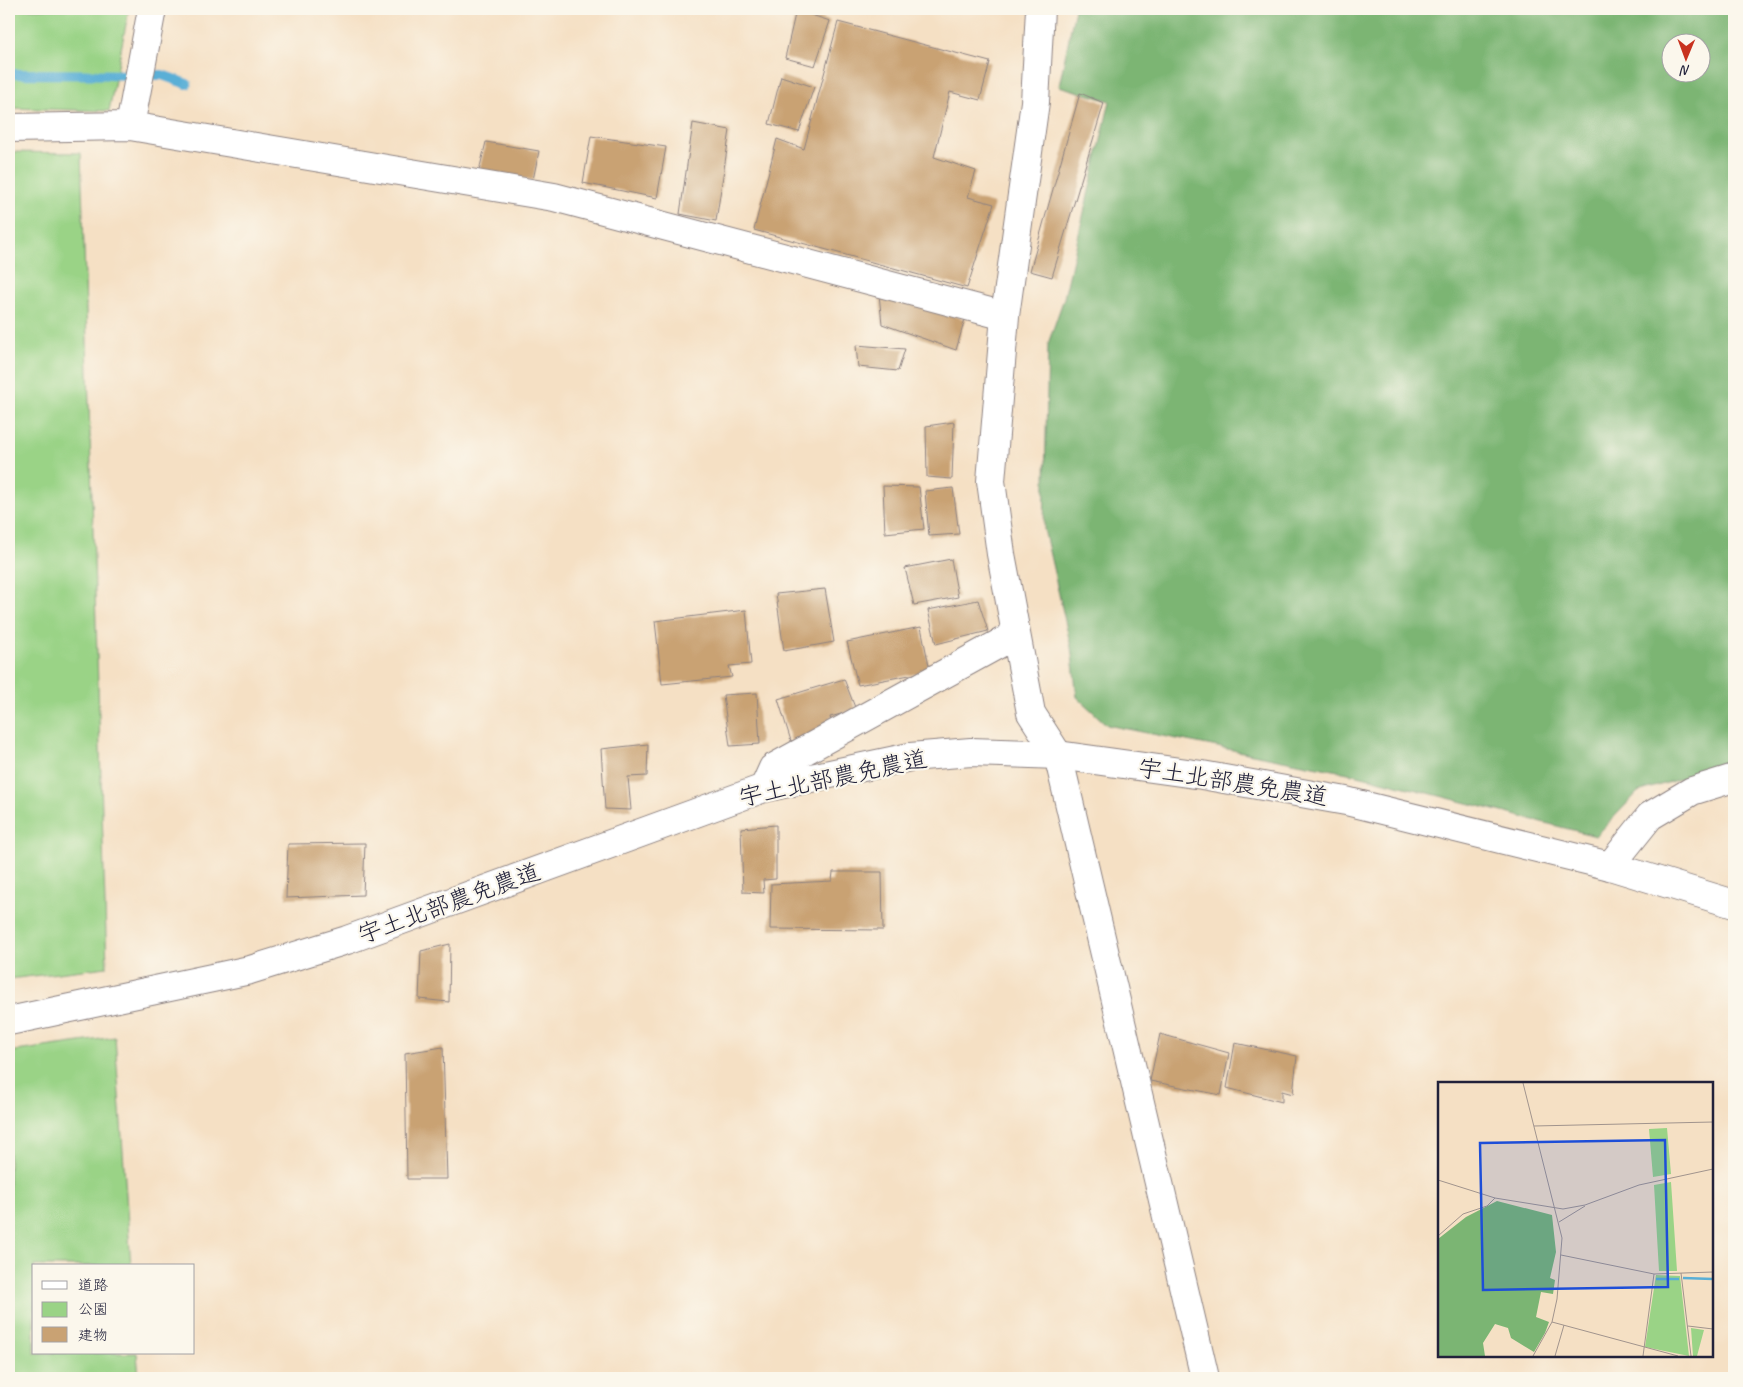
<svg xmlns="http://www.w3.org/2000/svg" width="1743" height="1387" font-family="Caveat,'Klee One',sans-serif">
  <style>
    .green { fill: #9ad386; stroke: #5e7a60 }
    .forest { fill: #7bb573; stroke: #4e6c57; fill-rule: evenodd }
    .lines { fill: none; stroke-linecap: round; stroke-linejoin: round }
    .stream { stroke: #5aafd6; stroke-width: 10 }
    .building { fill: #c9a273 }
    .minor-casing { stroke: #8c8180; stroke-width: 30 }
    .tertiary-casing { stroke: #8c8180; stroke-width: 30 }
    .minor { stroke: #fff; stroke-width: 28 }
    .tertiary { stroke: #fff; stroke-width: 28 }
    .labels { text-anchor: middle; stroke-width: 4.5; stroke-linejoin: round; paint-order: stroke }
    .street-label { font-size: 24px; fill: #22223b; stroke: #fbf7ec }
    .inset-river { fill: none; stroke: #5aafd6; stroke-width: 2.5 }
    .inset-road { fill: none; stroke: #a1948d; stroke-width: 1 }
    .view { fill: #1d4ed8; fill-opacity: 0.15; stroke: #1d4ed8; stroke-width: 2.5 }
    .inset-edge { fill: none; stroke: #22223b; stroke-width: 2.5 }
  </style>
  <rect width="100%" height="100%" fill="#fbf7ec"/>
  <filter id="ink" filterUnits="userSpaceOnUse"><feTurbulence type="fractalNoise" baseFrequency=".02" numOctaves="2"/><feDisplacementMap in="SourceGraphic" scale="10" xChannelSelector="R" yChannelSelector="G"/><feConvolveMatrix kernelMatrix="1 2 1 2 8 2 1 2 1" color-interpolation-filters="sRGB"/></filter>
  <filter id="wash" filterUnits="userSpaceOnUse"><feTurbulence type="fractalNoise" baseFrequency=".0096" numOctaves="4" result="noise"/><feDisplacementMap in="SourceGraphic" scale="20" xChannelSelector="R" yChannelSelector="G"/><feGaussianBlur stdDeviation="1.12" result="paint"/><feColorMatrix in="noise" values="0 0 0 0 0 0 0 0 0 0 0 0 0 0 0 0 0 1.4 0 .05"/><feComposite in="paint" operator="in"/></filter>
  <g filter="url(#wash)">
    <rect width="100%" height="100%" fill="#f5e0c4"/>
    <path class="green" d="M9,9H129L109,111L9,108Z
      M9,152L81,153L107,967L9,979Z
      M115,1037L131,1266H34V1353H137L139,1378H9V1052Z"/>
    <path class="forest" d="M1075,9H1734V762L1638,792L1596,836L1358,775L1107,725L1077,697L1071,647L1044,529L1048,344L1064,298L1110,101L1059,86ZM1670,42H1700V72H1670Z"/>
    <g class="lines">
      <path class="stream" d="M9,74L162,75L187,84"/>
    </g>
    <g id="blocks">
      <path class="building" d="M796,10L830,21L815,66L785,58Z
        M838,22L990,62L980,100L950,92L934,157L976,171L968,197L994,204L967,288L754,230L777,139L804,149Z
        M781,76L814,87L799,132L769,124Z
        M1080,93L1104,103L1052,277L1030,271Z
        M693,123L730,130L716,221L680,214Z
        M591,136L666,147L657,198L583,183Z
        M486,142L539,151L533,180L479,171Z
        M879,294L965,319L956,350L882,324Z
        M856,345L905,349L898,371L858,367Z
        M954,422L952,479L927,477L926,426Z
        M883,486L919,487L924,529L885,533Z
        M953,488L959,534L929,536L925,491Z
        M951,559L958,597L914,605L905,568Z
        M825,589L834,642L784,651L776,594Z
        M978,600L988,631L936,644L928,610Z
        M746,610L751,664L729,666L732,677L662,684L655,621Z
        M921,627L930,671L858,685L847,642Z
        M844,679L856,710L830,717L834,732L791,741L778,699Z
        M757,693L760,744L730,746L723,695Z
        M648,744L647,776L628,777L631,810L605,809L601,749Z
        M776,825V879L763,880L764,893L743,892L741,828Z
        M365,843L363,895L286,898L288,844Z
        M833,872H882L883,930L770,929L771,884L832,881Z
        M450,944L449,1002L419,999L421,951Z
        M1160,1034L1229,1053L1221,1095L1150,1081Z
        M1235,1043L1297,1056L1293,1094L1282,1091V1102L1227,1088Z
        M443,1047L447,1179H407L405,1053Z"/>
    </g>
  </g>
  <g filter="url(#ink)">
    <use href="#blocks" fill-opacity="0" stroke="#8c8180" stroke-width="1"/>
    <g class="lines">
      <defs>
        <path id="minor" d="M1040,9L1035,102L1005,316L991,481L1001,554L1031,713L1058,755L1205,1378
          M130,126L152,9
          M9,128L130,126L554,197L1005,316
          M764,788L773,768L1015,635
          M1610,866L1650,816L1692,791L1734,778"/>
        <path id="tertiary" d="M9,1021L250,970L347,940L764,788L910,757L971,752L1058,755L1202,775L1346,801L1610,866L1734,904"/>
      </defs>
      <use href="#minor" class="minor-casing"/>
      <use href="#tertiary" class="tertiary-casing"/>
      <use href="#minor" class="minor"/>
      <use href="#tertiary" class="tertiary"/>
    </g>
  </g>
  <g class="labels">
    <g class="street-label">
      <text transform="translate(833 778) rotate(-12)" y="8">宇土北部農免農道</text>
      <text transform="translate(1233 782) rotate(9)" y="8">宇土北部農免農道</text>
      <text transform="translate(449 903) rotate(-20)" y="8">宇土北部農免農道</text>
    </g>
  </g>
  <g transform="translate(1438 1082)">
    <rect width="275" height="275" fill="#f5e0c4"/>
    <path d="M229,46L233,92L215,95L211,47ZM233,100L239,189H221L216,103ZM218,193L242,194L251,274L207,265ZM253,246L266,248L259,274H255Z" fill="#9ad386"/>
    <path d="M59,119L114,133L118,170L112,196L117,198L115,212L103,210L98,235L111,240L107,251L96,270L73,256L70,246L57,242L45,261L47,274H0V157L28,135Z" fill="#7bb573"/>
    <path class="inset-river" d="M245,196L275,197M218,197H241"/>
    <path class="inset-road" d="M85,1L124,156L119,217L114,240L95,274M96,44L275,40M0,98L57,116L125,127L147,123L201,103L275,87M121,140L147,124M0,154L25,132L49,124L57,116M123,173L216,192L275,190M243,191L253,274M114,240L240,274M250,244L275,247M117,274L126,243M205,274L216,192"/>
    <path class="view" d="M227,58L230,205L45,208L42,61Z"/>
    <rect width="275" height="275" class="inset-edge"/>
  </g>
  <rect width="1743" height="1387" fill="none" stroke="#fbf7ec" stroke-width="30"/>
  <rect x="32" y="1264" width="162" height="90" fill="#fbf7ec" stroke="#a4a2a5"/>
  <rect x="42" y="1281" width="25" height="8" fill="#ffffff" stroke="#a4a2a5"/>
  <text x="78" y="1290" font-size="15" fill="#22223b">道路</text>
  <rect x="42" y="1302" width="25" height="15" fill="#9ad386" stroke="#a4a2a5"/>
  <text x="78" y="1314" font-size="15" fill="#22223b">公園</text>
  <rect x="42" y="1327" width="25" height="15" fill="#c9a273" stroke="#a4a2a5"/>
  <text x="78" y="1340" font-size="15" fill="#22223b">建物</text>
  <g transform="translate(1686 58) rotate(181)"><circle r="24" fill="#fbf7ec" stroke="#a4a2a5"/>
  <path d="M0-4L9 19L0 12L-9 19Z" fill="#c8321e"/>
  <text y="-8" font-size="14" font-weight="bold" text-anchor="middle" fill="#22223b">N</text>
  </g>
</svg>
